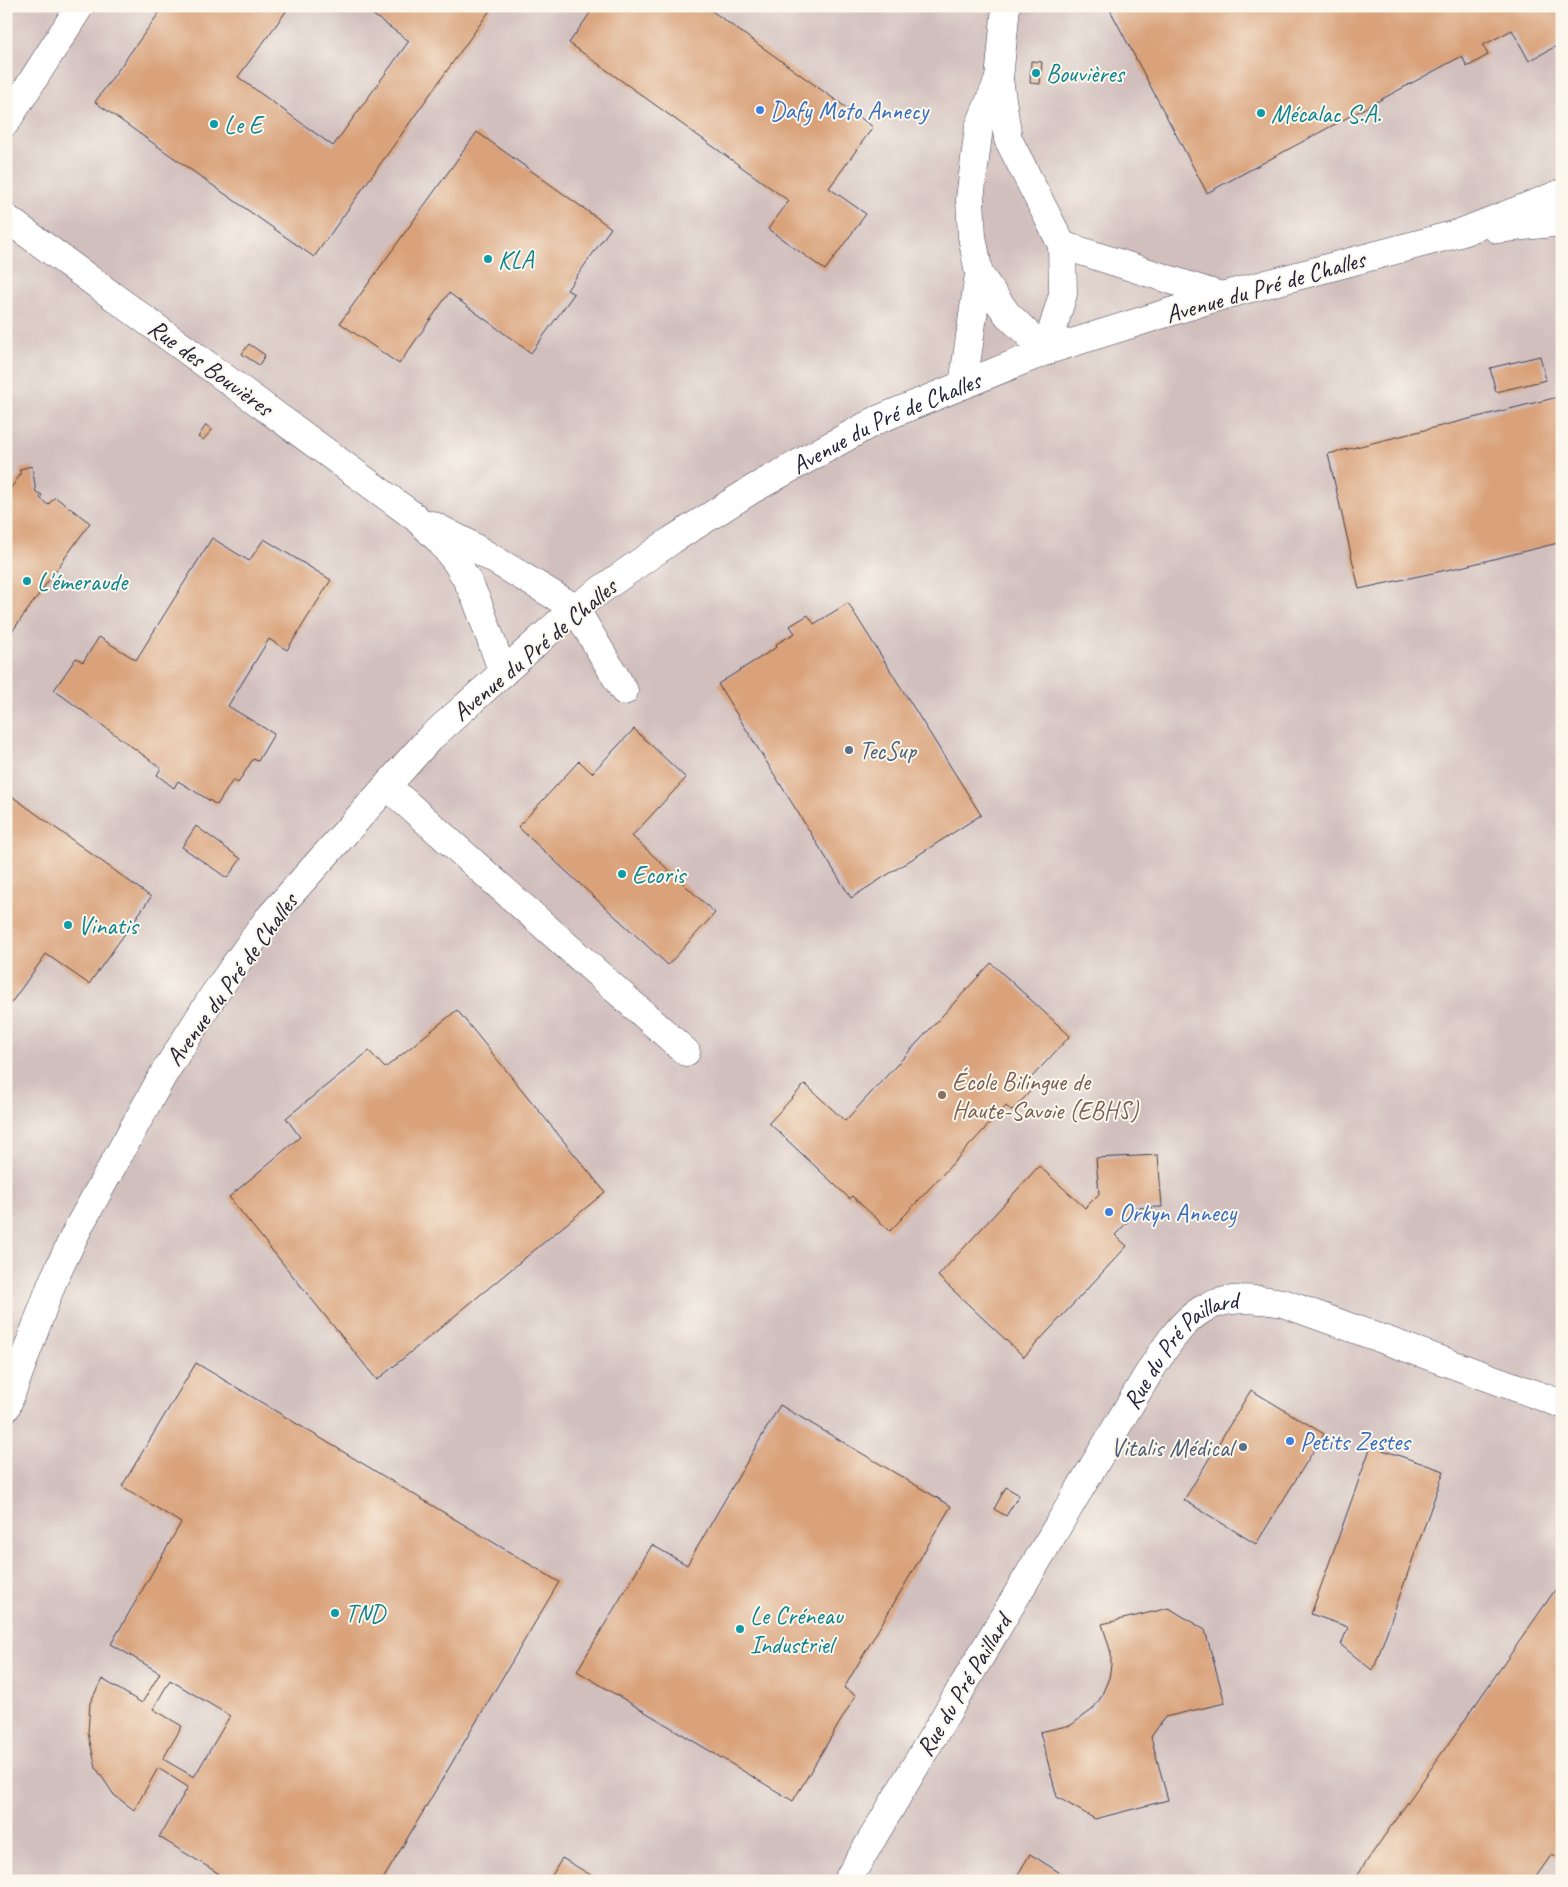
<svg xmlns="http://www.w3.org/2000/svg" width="1568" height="1887" font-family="Caveat,sans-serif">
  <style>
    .industrial { fill: #d1bfbd }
    .building { fill: #d9a27a; fill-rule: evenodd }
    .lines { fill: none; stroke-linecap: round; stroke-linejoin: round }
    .minor-casing { stroke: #413f50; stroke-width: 29 }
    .minor { stroke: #fff; stroke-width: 28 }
    .culture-dot { fill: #0f9aa8; stroke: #fbf7ec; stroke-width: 2 }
    .shop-dot { fill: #3f7fe0; stroke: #fbf7ec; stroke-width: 2 }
    .service-dot { fill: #5c6f8a; stroke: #fbf7ec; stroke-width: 2 }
    .education-dot { fill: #8d6e63; stroke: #fbf7ec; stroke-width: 2 }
    .labels { text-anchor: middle; stroke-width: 4; stroke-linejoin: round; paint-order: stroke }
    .culture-label { font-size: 25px; fill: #0d838f; stroke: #fbf7ec; text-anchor: start }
    .shop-label { font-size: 25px; fill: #366cbe; stroke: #fbf7ec; text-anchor: start }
    .street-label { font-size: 25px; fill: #22223b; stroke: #fbf7ec }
    .service-label { font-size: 25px; fill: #4e5e75; stroke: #fbf7ec; text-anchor: start }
    .education-label { font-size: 25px; fill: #785e54; stroke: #fbf7ec; text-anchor: start }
  </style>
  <rect width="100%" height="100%" fill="#fbf7ec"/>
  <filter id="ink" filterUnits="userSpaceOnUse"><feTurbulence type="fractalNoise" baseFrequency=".02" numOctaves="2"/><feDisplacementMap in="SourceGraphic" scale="10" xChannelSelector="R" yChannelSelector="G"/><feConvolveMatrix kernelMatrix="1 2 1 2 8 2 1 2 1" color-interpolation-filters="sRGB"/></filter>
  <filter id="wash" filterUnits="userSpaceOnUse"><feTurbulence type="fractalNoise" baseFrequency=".0096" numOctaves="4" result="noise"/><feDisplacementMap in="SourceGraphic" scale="20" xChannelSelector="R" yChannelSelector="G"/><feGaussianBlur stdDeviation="1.12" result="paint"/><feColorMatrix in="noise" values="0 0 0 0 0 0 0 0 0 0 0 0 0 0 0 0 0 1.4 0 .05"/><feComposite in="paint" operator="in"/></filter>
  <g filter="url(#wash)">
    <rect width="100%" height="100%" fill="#f2e5ca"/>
    <path class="industrial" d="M6,6H1562V1881H6Z"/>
    <g id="blocks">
      <path class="building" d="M164,6H290L238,77L333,146L409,41L361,6H493L314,257L95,102Z
        M595,6H705L873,127L829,188L866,214L825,270L768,229L789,201L569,43Z
        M1108,6H1562V43L1529,61L1512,30L1483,45L1488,55L1467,67L1462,56L1207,193Z
        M1031,61L1042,62L1040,84L1030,83Z
        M477,132L611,228L567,290L574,294L531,353L449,293L399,364L340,323Z
        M249,344L265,355L259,365L242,354Z
        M1540,356L1546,380L1496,392L1490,368Z
        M1562,396V542L1465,566L1359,589L1328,454Z
        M206,425L212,430L203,440L198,437Z
        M32,466L36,492L42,495L40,498L48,505L55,497L90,523L6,640V495L20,475V469Z
        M212,538L249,561L264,539L331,580L287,650L269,639L228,706L274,734L258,761L253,759L238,783L233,780L217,805L178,781L174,788L157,775L161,768L54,690L76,658L83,662L99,637L136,660Z
        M848,603L981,815L851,898L718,684L777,647L776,644L795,633L790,626L808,615L814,624Z
        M634,729L686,778L632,836L715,913L668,965L518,827L579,761L592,773Z
        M6,792L151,897L89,984L46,954L6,1010Z
        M196,826L241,859L227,878L182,847Z
        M991,963L1070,1036L1030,1079L1036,1085L1012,1111L1006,1106L890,1231L852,1196L850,1199L769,1123L805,1084L845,1121Z
        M457,1010L605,1192L377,1380L229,1197L300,1137L286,1118L369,1051L385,1068Z
        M1158,1155L1162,1207L1131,1208L1132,1217L1115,1235L1127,1246L1024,1357L938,1276L1039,1166L1085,1208L1099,1194L1096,1158Z
        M196,1363L559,1582L382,1881H213L218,1873L159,1837L188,1787L158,1768L134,1810L114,1795L96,1768L88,1733L90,1703L102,1679L142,1703L160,1673L111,1644L181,1523L122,1486ZM170,1680L230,1716L194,1777L163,1759L182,1726L153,1709Z
        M1251,1390L1324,1434L1256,1544L1184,1500Z
        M780,1405L951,1506L844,1688L856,1695L793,1801L577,1671L652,1545L687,1565Z
        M1371,1446L1444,1471L1373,1671L1341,1645L1348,1627L1311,1614Z
        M1006,1487L1019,1495L1006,1516L994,1509Z
        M1562,1580V1860L1552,1854L1533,1881H1353Z
        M1169,1608L1205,1630L1225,1703L1165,1717L1151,1737L1168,1800L1095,1819L1057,1797L1040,1732L1071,1725L1092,1710L1100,1699L1109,1678L1111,1665V1653L1102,1624Z
        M1030,1854L1073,1881H1014Z
        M562,1858L601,1881H549Z"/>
    </g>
  </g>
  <g filter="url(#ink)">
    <use href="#blocks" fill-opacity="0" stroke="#413f50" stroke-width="1"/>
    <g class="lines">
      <defs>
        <g id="minor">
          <path d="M1006,6L999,79L1008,139L1062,245L1063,294L1046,351"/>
          <path d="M6,122L80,6"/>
          <path d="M6,218L415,517L440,541L457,563L467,580L477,601L503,673"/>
          <path d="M1497,229L1562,222"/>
          <path d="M1062,245L1221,296"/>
          <path d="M979,274L1007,314L1046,351"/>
          <path d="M963,385L979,274L972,236L970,199L979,127L999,79"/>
          <path d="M432,525L465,542L575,608L624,691"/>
          <path d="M387,786L686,1052"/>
          <path id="s1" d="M6,1408L52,1283L79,1226L163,1075L213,996L268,919L428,740L575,608L672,540L753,489L877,420L1046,351L1221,296L1460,233L1562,193"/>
          <path id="s2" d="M847,1881L1148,1374C1188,1311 1205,1290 1283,1303L1562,1404"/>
        </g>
      </defs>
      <use href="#minor" class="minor-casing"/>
      <use href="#minor" class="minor"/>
    </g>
  </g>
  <g class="culture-dot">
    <circle cx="1036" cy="73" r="5"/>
    <circle cx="1261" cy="113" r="5"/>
    <circle cx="214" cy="124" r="5"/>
    <circle cx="488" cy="259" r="5"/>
    <circle cx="27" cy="581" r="5"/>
    <circle cx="622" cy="874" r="5"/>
    <circle cx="68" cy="925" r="5"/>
    <circle cx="335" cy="1613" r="5"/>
    <circle cx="740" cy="1629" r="5"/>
  </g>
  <g class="shop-dot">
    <circle cx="760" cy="110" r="5"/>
    <circle cx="1109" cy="1212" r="5"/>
    <circle cx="1290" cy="1441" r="5"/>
  </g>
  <g class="service-dot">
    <circle cx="849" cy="750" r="5"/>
    <circle cx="1243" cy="1447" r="5"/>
  </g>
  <circle class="education-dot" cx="942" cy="1095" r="5"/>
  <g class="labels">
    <g class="culture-label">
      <text x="1046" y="82">Bouvières</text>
      <text x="1271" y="122">Mécalac S.A.</text>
      <text x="224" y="133">Le E</text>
      <text x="498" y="268">KLA</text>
      <text x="37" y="590">L'émeraude</text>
      <text x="632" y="883">Ecoris</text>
      <text x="78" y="934">Vinatis</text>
      <text x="345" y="1622">TND</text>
      <text x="750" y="1624">Le Créneau<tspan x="750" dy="29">Industriel</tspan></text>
    </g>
    <g class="shop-label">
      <text x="770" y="119">Dafy Moto Annecy</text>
      <text x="1119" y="1221">Orkyn Annecy</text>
      <text x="1300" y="1450">Petits Zestes</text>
    </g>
    <g class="street-label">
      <text transform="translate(1265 286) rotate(-16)" y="9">Avenue du Pré de Challes</text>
      <text transform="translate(211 367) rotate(36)" y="9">Rue des Bouvières</text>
      <text dy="9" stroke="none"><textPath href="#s1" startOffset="1358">Avenue du Pré de Challes</textPath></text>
      <text transform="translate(534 649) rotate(-40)" y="9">Avenue du Pré de Challes</text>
      <text transform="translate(231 979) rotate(-54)" y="9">Avenue du Pré de Challes</text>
      <text dy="9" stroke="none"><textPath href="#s2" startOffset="632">Rue du Pré Paillard</textPath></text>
      <text transform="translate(963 1685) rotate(-59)" y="9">Rue du Pré Paillard</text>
    </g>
    <g class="service-label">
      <text x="859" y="759">TecSup</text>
      <text x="1233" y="1456" text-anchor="end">Vitalis Médical</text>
    </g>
    <g class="education-label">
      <text x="952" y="1090">École Bilingue de<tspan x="952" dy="29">Haute-Savoie (EBHS)</tspan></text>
    </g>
  </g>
  <rect width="1568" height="1887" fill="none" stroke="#fbf7ec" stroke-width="25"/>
</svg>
